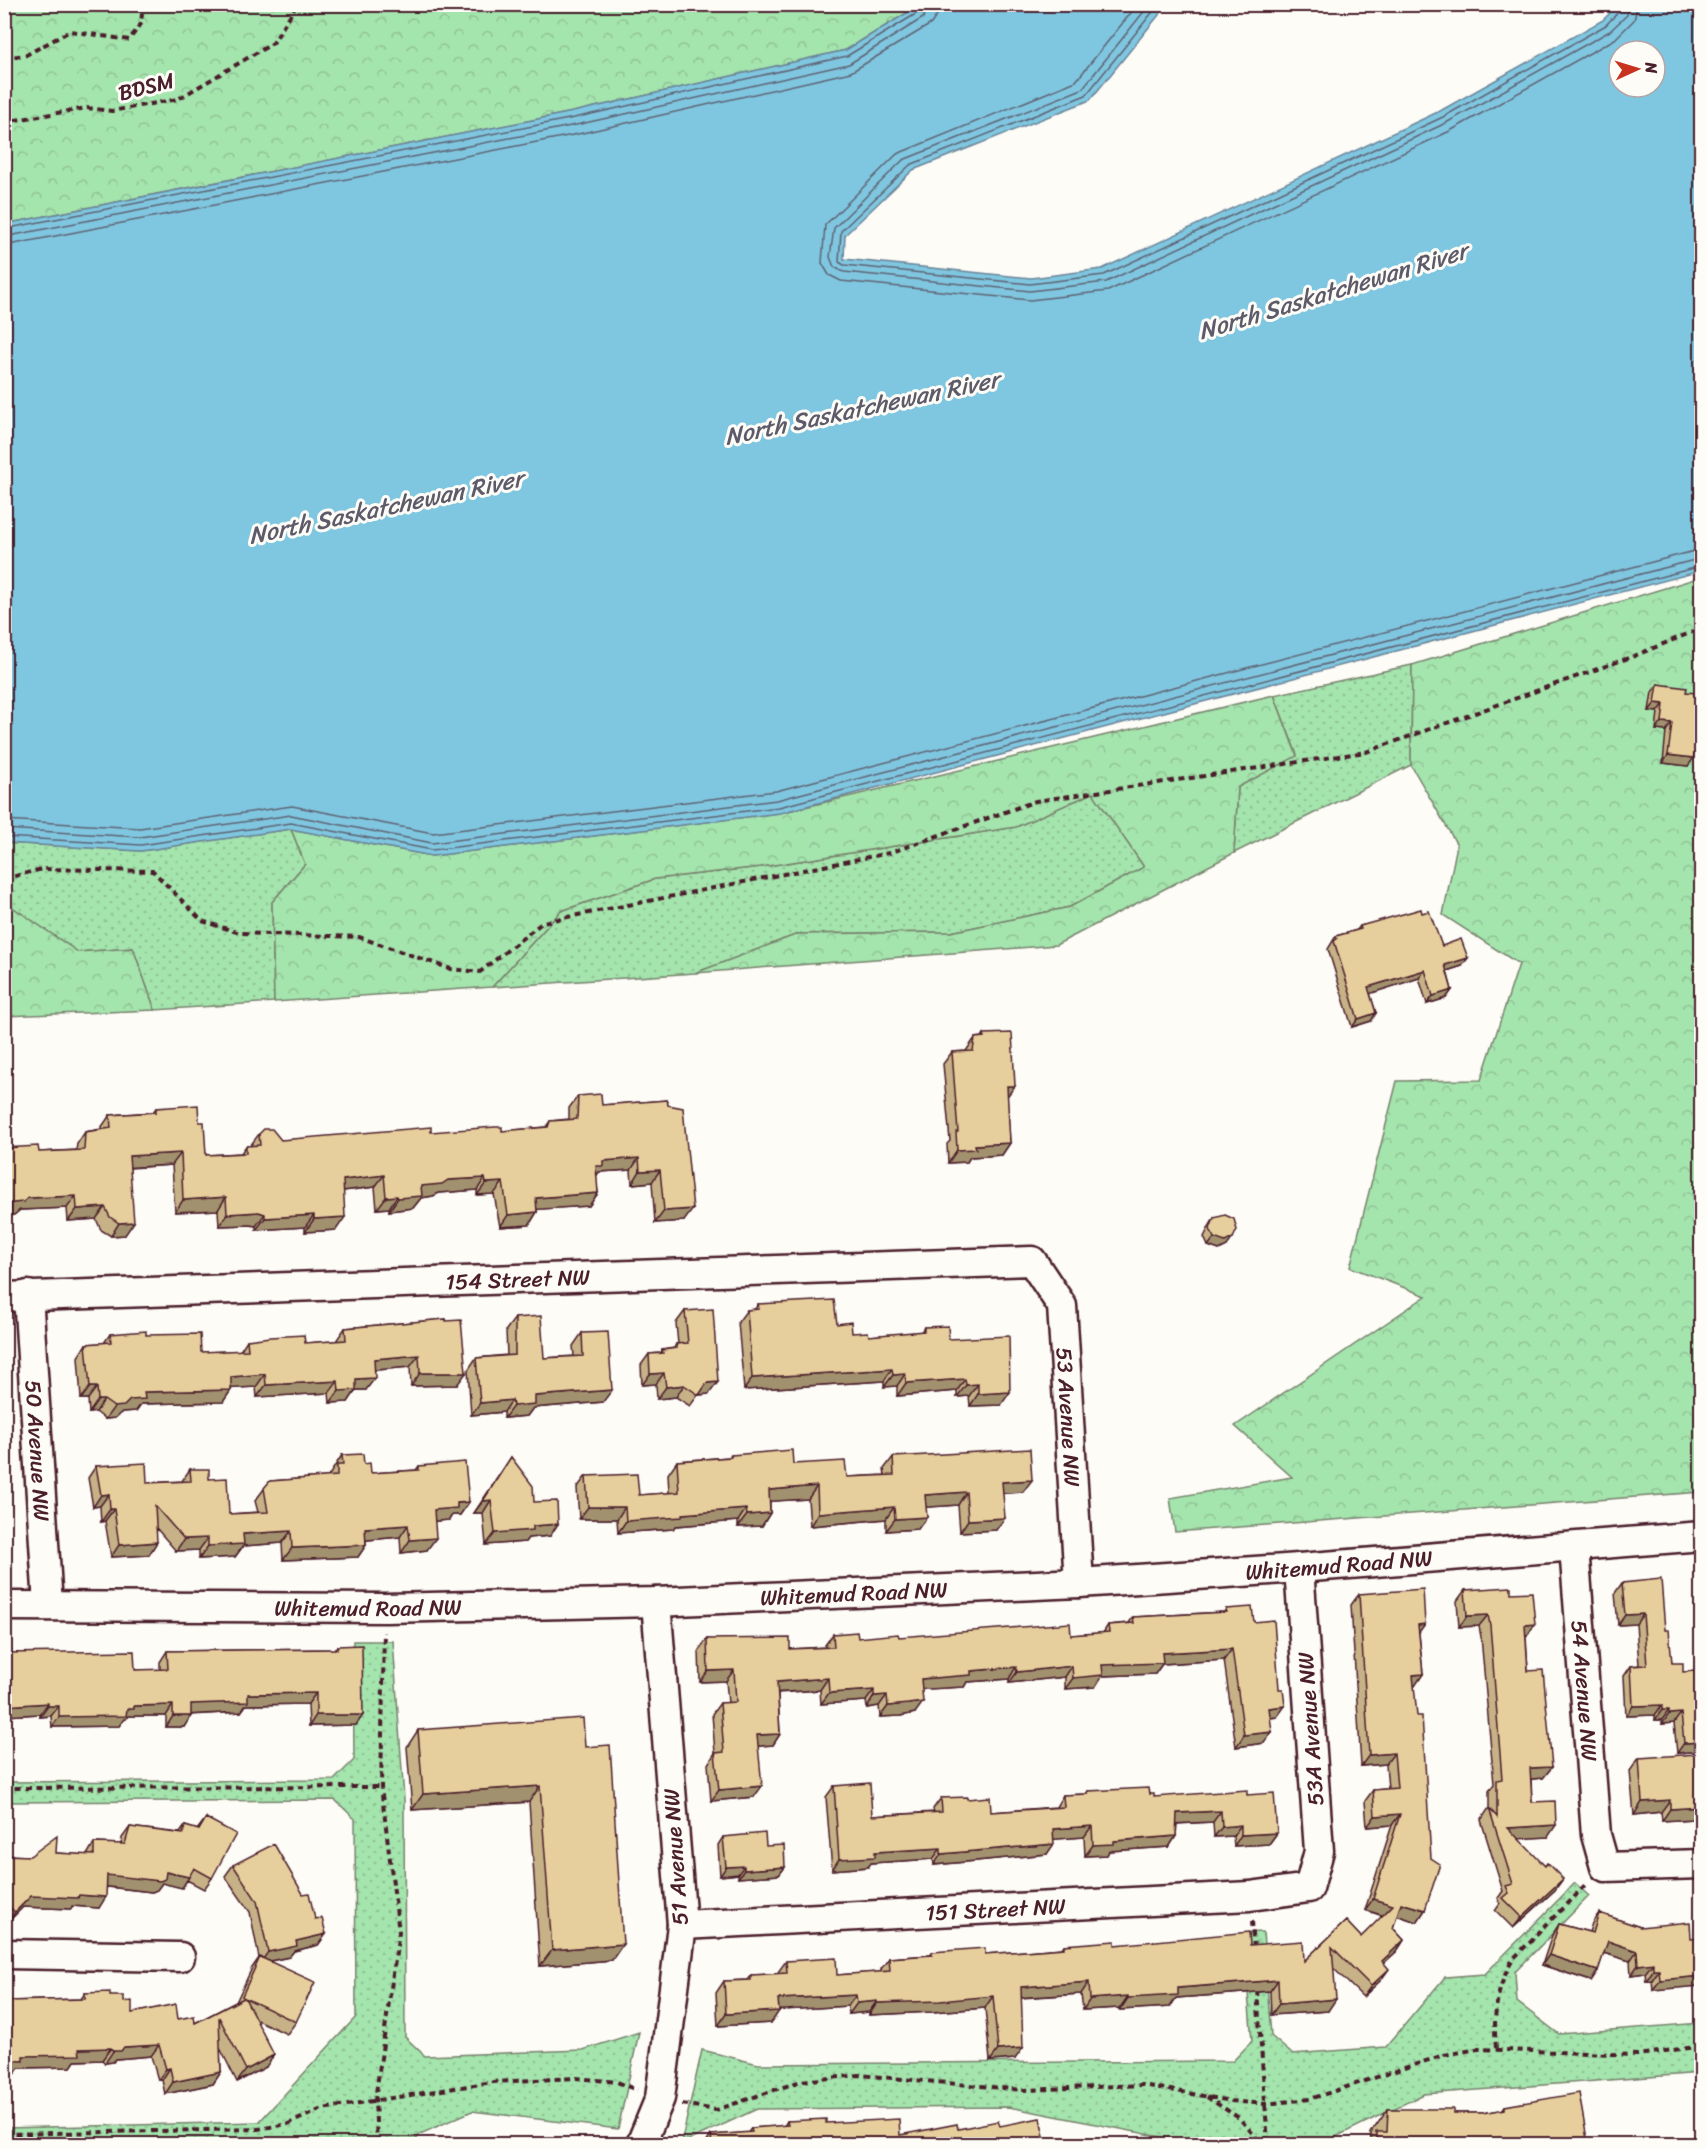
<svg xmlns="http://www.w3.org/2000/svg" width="1706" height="2149" font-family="Sriracha,sans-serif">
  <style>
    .grass { fill: url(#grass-dots); stroke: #77826c; stroke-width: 1.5 }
    .forest { fill: url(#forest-crowns); stroke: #77826c; stroke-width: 1.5 }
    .water { fill: #7fc7e0; stroke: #6a8498; stroke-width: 1.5; fill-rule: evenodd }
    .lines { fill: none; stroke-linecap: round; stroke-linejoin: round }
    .shore { stroke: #5f6273; stroke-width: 1.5 }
    .minor-casing { stroke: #4a1f2b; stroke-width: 33 }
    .path { stroke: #4a1f2b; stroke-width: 4; stroke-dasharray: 6 4.5; stroke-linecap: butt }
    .minor { stroke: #fdfcf7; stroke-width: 28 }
    .wall { fill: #c7b287; stroke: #4a1f2b; stroke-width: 1.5 }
    .shaded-wall { fill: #a2916e; stroke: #4a1f2b; stroke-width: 1.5 }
    .building { fill: #e7cf9d; stroke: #4a1f2b; stroke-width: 1.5 }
    .labels { text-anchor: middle; stroke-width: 6; stroke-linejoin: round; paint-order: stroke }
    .street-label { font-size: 22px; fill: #4a1f2b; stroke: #fdfcf7 }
    .water-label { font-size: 24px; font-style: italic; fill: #5d5a6a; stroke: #fdfcf7 }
  </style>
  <defs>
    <pattern id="grass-dots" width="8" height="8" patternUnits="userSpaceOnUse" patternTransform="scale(1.5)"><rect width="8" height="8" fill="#a4e4ad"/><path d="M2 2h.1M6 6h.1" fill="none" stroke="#8fc395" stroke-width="1.8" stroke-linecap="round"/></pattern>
    <pattern id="forest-crowns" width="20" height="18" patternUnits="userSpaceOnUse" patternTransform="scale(1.5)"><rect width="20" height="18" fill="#a4e4ad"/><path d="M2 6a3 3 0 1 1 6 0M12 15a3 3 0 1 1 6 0" fill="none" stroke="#8fc395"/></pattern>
  </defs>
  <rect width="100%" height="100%" fill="#fdfcf7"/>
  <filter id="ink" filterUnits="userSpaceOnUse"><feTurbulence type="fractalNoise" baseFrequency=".0167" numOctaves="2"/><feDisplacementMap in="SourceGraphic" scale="12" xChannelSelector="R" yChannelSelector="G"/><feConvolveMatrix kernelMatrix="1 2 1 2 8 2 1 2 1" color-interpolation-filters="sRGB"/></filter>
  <g filter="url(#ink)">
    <path class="grass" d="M1412,665L1411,765L1234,853L1238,787L1297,755L1274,695Z
      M1093,792L1144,867L1070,907L951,932L798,934L695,973L492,987L561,911L655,879L761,867L1016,827Z
      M291,829L305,864L272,902L274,1002L155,1010L133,948L78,952L5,902L4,843L141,851Z
      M353,1641H393L404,1799L405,2037L425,2056L583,2050L639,2032L618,2129L472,2111L420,2134L413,2144H276L273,2142L5,2144L4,2128L259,2122L356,2017L355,1819L335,1800L4,1802L5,1782L334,1780L354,1760Z
      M1575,1883L1589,1896L1515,1972L1517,2002L1559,2034L1701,2023V2073L1424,2094L1321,2144H1197L1009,2107L757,2109L681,2144L702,2050L758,2064L1233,2061L1252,2041L1243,1933L1263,1932L1271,2036L1292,2054L1386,2047L1445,1977L1485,1974Z"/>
    <path class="forest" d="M5,5H920L846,50L573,112L5,224Z
      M1701,577V1492L1175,1532L1170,1498L1292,1477L1235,1426L1426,1296L1350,1267L1397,1081L1481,1080L1519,964L1443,915L1457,845L1411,765L1412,665Z
      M1274,695L1297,756L1238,787L1234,853L1056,945L695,973L798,934L951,932L1070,907L1144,867L1093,793L1016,827L761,867L655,879L561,911L492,987L274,1002L272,902L305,864L291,829L432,856L780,813Z
      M5,902L78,952L133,948L155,1010L5,1016Z"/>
    <path class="water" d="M920,5H1167L1090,100L913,170L845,235L844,259L1031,278L1102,269L1440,111L1603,20L1618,5H1701V571L780,813L432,856L291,829L141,851L5,843V224L573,112L846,50ZM1619,51H1655V87H1619Z"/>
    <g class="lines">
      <path class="shore" d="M1138,4L1076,81L897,154L825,225L822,263L829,275L841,281L1030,300L1108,291L1450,131L1615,39L1634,20L1638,4
        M1150,4L1082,89L903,160L834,228L830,257L834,267L844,272L1030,291L1106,282L1446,123L1610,31L1627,15L1629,4
        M1159,4L1086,95L910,165L841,231L839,262L844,265L1030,284L1104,275L1443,117L1606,25L1620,10L1622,4
        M4,229L574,118L847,56L919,12L922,4
        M4,237L576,125L849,64L923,18L930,4
        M4,246L578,134L851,72L931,24L937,15L939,4
        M4,820L140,828L292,806L433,833L776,791L1702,549
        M4,829L140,837L291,815L432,843L777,800L1702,558
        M4,837L141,845L291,823L432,850L779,807L1702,566"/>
      <defs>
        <g id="minor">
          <path id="s1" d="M28,1295L48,1605"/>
          <path id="s2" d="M4,1297L1032,1261L1062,1306L1079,1583"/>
          <path id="s3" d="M1574,1547L1596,1835L1605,1867L1702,1864"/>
          <path id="s4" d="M4,1606L386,1608L656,1602L1079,1583L1299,1568L1702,1536"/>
          <path id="s5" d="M682,1925L1250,1896L1309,1888L1319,1851L1299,1568"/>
          <path d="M4,1954L180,1957"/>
          <path d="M641,2144L660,2098L682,1925L656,1602"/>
        </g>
      </defs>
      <use href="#minor" class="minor-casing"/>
      <path class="path" d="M4,25L10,18L8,4
        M4,58L26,55L70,31L129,40L141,24L143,4
        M4,122L87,108L112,111L178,99L273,43L297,4
        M4,879L42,869L153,871L202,921L240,933L359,937L451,969L480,972L543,922L889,853L1036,801L1366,752L1634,656L1702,628
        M4,1788L381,1787
        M1252,1921L1254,1949
        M1257,1990L1268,2144
        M1496,2048C1493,2015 1496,1989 1513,1959L1587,1883
        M1207,2097L1239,2118L1262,2144
        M682,2104L716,2110L801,2081L859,2075L1024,2090L1143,2085L1231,2101L1265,2104L1310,2099L1444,2055L1478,2049L1637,2055L1702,2046
        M4,2134L258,2129L288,2124L322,2109L493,2082L576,2078L617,2082L637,2090
        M377,2144L375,2100L399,1932L381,1787L384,1632"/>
      <use href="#minor" class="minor"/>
    </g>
    <path class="wall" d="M1658,684L1686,692L1696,697L1698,730L1688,766L1663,763L1666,731L1656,730L1658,712L1649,711L1652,692Z
      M1422,913L1442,946L1462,966L1447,971L1452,990L1446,998L1427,1004L1419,978L1370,993L1376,1013L1371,1021L1352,1027L1328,949L1336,936L1357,930L1360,926Z
      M984,1034L1007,1097L1010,1143L1002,1155L970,1157L967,1162L948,1163L947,1144L950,1141L943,1064L952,1052L966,1051L975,1038L982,1037Z
      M578,1096L602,1105L667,1100L684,1221L655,1223L652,1182L632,1184L631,1170L599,1172L596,1176L598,1193L589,1206L537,1209V1212L529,1225L500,1227L494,1194L477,1195V1190L439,1193L433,1196L421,1198L413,1208L389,1211V1208L377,1209L375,1187L343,1191L336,1230L305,1232V1227L256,1230V1226L250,1225L219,1226L218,1210L175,1212L172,1165L130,1168L125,1235L111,1236L101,1230L96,1219L68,1221L67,1208L20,1210L14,1215L39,1152L76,1150L77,1144L85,1132L101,1129V1128L110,1115L153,1112L156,1108L199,1122L206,1155L241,1153L246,1146H250L259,1134L281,1140L431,1132L502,1131L546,1127L550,1121L569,1119V1108Z
      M1214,1218L1227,1246L1219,1250L1208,1246L1204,1237L1209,1227Z
      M758,1304L837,1324L852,1333L869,1336L921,1332L924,1327L949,1339L1001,1405L970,1406L969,1396L957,1397V1391L897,1396V1386L884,1387V1381L744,1390L738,1322L747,1310L755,1309Z
      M685,1311L709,1394L698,1395L690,1406L676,1397L657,1399L656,1384L642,1385L641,1365L649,1354L661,1353L662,1350L674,1348L676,1344H678L676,1323Z
      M515,1318L544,1358L574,1356L573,1346L582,1333L603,1402L533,1408L527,1416L504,1418V1412L471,1415L468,1370L476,1358L507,1355L506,1330Z
      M446,1319L457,1385L411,1386L410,1367L374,1370L366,1390H356L348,1402L330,1403L329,1393L257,1397L256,1387L231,1388V1390L223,1402L141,1404L136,1411L122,1412L115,1418L105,1419L96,1412L89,1413L88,1399H81L78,1357L86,1344L104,1343L110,1334L146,1335L201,1352L240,1351L247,1340L305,1343L336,1341L345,1328Z
      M342,1455L364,1464L371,1473L416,1470L419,1466L469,1502L460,1515H452L449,1520L434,1521L427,1550L401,1553L400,1537L366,1540V1545L358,1557L283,1560L282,1543L243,1546L235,1557L199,1559V1550L176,1551L157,1529L149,1555L111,1557L105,1521L101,1522L100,1506L93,1507L88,1478L96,1466L147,1483L182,1481L190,1469L209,1479L229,1514L258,1512L255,1501L270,1481L328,1477Z
      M731,1455L793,1464L847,1477L885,1475L884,1469L893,1457L1023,1492L1003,1493L996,1530L960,1532L958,1505L926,1507L918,1529L886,1531V1519L810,1526L808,1499L770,1501V1513L762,1526L738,1527V1521L675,1526L673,1529L618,1533L617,1519H579L577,1488L586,1476L639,1495L669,1493L668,1474L677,1461L729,1457Z
      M511,1457L534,1502L550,1536L528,1538L525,1542L486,1545L483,1513H474Z
      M1622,1583L1665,1630L1672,1663L1683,1672L1701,1751L1677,1753L1674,1723L1662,1724V1720H1655V1715L1626,1716L1624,1676L1631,1666L1639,1665L1636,1624L1618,1625L1615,1593Z
      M1465,1590L1511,1593L1527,1636H1526L1528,1671L1552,1767L1543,1778L1531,1779L1532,1802L1548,1837L1518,1838L1555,1890L1513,1928L1495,1910L1500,1903L1498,1898L1503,1891L1481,1820L1489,1808V1791L1494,1784L1481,1637L1479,1626L1459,1627L1457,1601Z
      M1359,1594L1419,1633L1423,1674L1414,1686L1425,1910L1417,1922L1397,1915L1393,1928L1404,1940L1397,1951L1384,1963L1381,1980L1363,1997L1333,1968L1328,2011L1271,2015L1270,1991L1176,1998L1170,2007L1120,2010V2008L1083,2010L1081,1994L1021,1998L1015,2059L990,2061L985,2008L932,2012L869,2015V2012L849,2014L848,2006L779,2010L771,2023L718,2026L716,1993L724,1981L747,1980L751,1975L778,1974V1972L786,1961L837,1975L881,1972V1969L889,1958L930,1955L932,1952L985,1954L1062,1948L1064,1945H1250L1304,1961L1346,1921L1361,1937L1383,1916L1365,1910L1392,1825L1367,1827L1365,1801L1373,1790L1388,1789L1386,1764L1361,1766L1351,1605Z
      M1226,1609L1254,1622L1277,1717L1270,1718L1264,1743L1236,1747L1224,1660L1162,1664L1155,1674L1102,1676L1095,1687L1065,1689V1677L1009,1683V1679L967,1682L964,1687L922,1689L915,1713L900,1716L880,1717L879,1706L867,1708L866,1701L821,1704L820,1690L778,1693L780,1734L773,1745L758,1746L754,1797L711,1801L708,1764L715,1753L712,1714L720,1703H728L726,1681L700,1682L699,1650L707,1639L790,1649L825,1647V1645L833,1634L858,1638L1071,1635L1103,1633L1108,1625L1129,1623L1133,1617L1224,1612Z
      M337,1646L363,1715L356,1725L309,1726L308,1704L246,1705L241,1712L191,1715L184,1727H166V1716H128L126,1719H124L119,1726L52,1727L51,1716L40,1717V1714L4,1716L135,1670H160V1662L167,1651L335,1649Z
      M418,1730L585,1747L612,1960L540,1966L529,1802L412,1810L407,1747Z
      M1639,1758L1701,1807L1693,1819L1662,1821L1661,1812L1634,1815L1630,1771Z
      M834,1786L872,1816L934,1812L933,1809L941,1798L967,1799L991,1812L1056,1807L1063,1795L1086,1794L1088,1791L1149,1794L1154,1797L1247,1795L1277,1833L1269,1844L1234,1846L1233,1836L1214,1837L1213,1822L1177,1824L1176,1836L1169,1847L1109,1851L1107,1855L1085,1856L1084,1837L1054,1839L1047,1854L934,1865L933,1859L871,1863L868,1867L832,1870L826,1797Z
      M206,1818L212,1878L204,1889L187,1880L182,1888L162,1883L157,1890L152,1892L107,1887L99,1908L72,1906L71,1909L23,1907L7,1923L4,1920V1855L30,1856L56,1853L87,1855L94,1843L121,1844L122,1838L130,1827L180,1833L185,1826L197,1830Z
      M723,1837L766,1846L785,1867L779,1875L738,1878V1874L720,1876L718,1845Z
      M233,1865L315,1919L326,1934L318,1945L294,1951L289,1957L270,1961L296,2022L287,2034L255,2019L266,2067L237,2082L220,2048L221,2072L213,2084L165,2094L162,2080H158L151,2056L116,2059L113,2062L105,2063L102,2060L75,2061L71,2067L19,2068L15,2073L7,2001L81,1999L85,1993L110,1996L124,2002L132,2013L178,2019L195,2023L236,2002L252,1968L259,1958L250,1912L225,1876Z
      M1599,1913L1640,1927L1691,1939L1653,1990L1652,1980L1646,1981L1645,1973L1631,1975L1630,1961L1604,1953L1591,1981L1542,1965L1552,1935L1559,1924L1589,1932L1592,1923Z
      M1505,2106L1588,2145H1368L1371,2141V2133L1388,2109L1453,2113H1483L1502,2110Z
      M787,2121L826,2123L900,2135L958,2129L1000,2126L1046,2145H705L711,2135L748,2133L751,2128L784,2126Z
      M1701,2122V2145H1696L1695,2131Z"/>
    <path class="shaded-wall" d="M1655,703L1664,704L1658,712L1649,711Z
      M1699,721L1701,722V724L1697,730Z
      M1662,722L1672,723L1666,731L1656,730Z
      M1668,755L1694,758L1688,766L1663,763Z
      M1468,958L1462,966L1440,973L1445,965Z
      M1425,970L1419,978L1363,996L1368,987Z
      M1452,990L1446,998L1427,1004L1433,996Z
      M1376,1013L1371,1021L1352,1027L1358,1019Z
      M1007,1086H1015L1006,1098Z
      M1010,1143L1002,1155L970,1157L967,1162L948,1163L957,1150L975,1145Z
      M181,1153L172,1165L121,1168L129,1156Z
      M639,1158L631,1170L599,1172L595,1178L596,1166L603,1161Z
      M660,1170L652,1182L632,1184L640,1171Z
      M384,1175L375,1187L334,1192L343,1180Z
      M485,1178L477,1190L439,1193L433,1196L421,1198L413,1208L389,1211L398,1198L421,1186L448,1180Z
      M503,1182L494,1194L477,1195L486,1183Z
      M598,1193L589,1206L528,1210L536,1198Z
      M76,1196L67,1208L20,1210L14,1215H4V1204L28,1198Z
      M397,1196L389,1208L377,1209L386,1197Z
      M226,1197L218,1210L175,1212L183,1200Z
      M105,1207L96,1219L68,1221L77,1209Z
      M693,1209L684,1221L655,1223L664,1211Z
      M259,1212L265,1214L256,1226L250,1225L219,1226L227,1214Z
      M537,1212L529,1225L500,1227L508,1215Z
      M314,1215L305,1227L256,1230L265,1218Z
      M345,1217L336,1230L305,1232L314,1219Z
      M134,1222L125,1235L111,1236L119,1223Z
      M1214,1238H1233L1227,1246L1219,1250L1208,1246Z
      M419,1355L410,1367L365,1371L374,1359Z
      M892,1369L884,1381L744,1390L752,1378Z
      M420,1373H466L457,1385L411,1386Z
      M664,1373L656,1384L642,1385L650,1374Z
      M265,1374L256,1387L223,1389L231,1377Z
      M905,1374L897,1386L884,1387L893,1375Z
      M375,1378L366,1390H356L348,1402L330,1403L339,1391L356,1379Z
      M965,1379L957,1391L897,1396L906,1383Z
      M338,1381L329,1393L257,1397L266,1385Z
      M718,1382L709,1394L698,1395L707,1383Z
      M978,1384L969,1396L957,1397L966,1385Z
      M684,1385L676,1397L657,1399L666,1387Z
      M90,1387H97L88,1399H81Z
      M231,1390L223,1402L141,1404L136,1411L122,1412L115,1418L105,1419L114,1407L130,1400L144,1392Z
      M612,1390L603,1402L533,1408L527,1416L504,1418L513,1406L535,1396Z
      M1010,1392L1001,1405L970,1406L978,1394Z
      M98,1400H104L96,1412L89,1413Z
      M512,1400L504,1412L471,1415L480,1403Z
      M1032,1480L1023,1492L994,1494L1002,1482Z
      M817,1486L808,1499L760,1502L769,1490Z
      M966,1492L958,1505L917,1508L925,1495Z
      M109,1494L100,1506L93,1507L101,1495Z
      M491,1500L483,1513H474L483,1501Z
      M469,1502L460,1515H452L449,1520L425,1522L434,1510L457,1503Z
      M588,1507H625L617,1519H579Z
      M894,1507L886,1519L810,1526L818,1513Z
      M110,1509H114L105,1521L101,1522Z
      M746,1509L738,1521L675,1526L673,1529L618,1533L626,1521L682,1514Z
      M770,1513L762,1526L738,1527L747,1515Z
      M927,1517L918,1529L886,1531L895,1519Z
      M1005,1518L996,1530L960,1532L968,1520Z
      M558,1524L550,1536L528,1538L525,1542L486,1545L495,1533L533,1526Z
      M408,1525L400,1537L356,1541L365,1528Z
      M291,1531L282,1543L243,1546L235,1557L199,1559L208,1546L243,1534Z
      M208,1538L199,1550L176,1551L184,1539Z
      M436,1538L427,1550L401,1553L410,1540Z
      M157,1542L149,1555L111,1557L119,1545Z
      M366,1545L358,1557L283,1560L292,1548Z
      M1643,1614L1636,1624L1618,1625L1625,1615Z
      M1488,1615L1479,1626L1459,1627L1467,1616Z
      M1425,1624L1417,1635L1418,1625Z
      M1535,1624L1527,1636H1517L1525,1625Z
      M1232,1649L1224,1660L1162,1664L1155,1674L1102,1676L1095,1687L1065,1689L1073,1678L1102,1665L1162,1653Z
      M1072,1666L1065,1677L1009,1683L1017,1672Z
      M1016,1667L1009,1679L967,1682L964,1687L913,1690L921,1679L971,1671Z
      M734,1670L726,1681L700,1682L708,1671Z
      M1423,1674L1415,1686L1405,1687L1413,1675Z
      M828,1678L820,1690L769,1693L777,1682Z
      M874,1690L866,1701L821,1704L829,1693Z
      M316,1693L308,1704L246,1705L241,1712L184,1715L191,1704L248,1694Z
      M887,1695L879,1706L867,1708L874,1696Z
      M923,1702L915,1713L900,1716L880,1717L888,1706Z
      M48,1703L40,1714L4,1716V1706Z
      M173,1705L166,1716H128L126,1719H124L119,1726L52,1727L59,1717L127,1709L134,1706Z
      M1662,1705L1655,1715L1626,1716L1633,1706Z
      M48,1706H59L51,1716L40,1717Z
      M1285,1706L1277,1717L1261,1719L1269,1708Z
      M1662,1710H1669L1662,1720H1655Z
      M1681,1713L1674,1723L1662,1724L1669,1714Z
      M316,1715H363L356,1725L309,1726Z
      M173,1716H191L184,1727H166Z
      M1272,1732L1264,1743L1236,1747L1244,1735Z
      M780,1734L773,1745L749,1747L757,1735Z
      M1701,1742V1751L1677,1753L1684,1743Z
      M1394,1753L1386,1764L1361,1766L1369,1755Z
      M1552,1767L1543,1778L1522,1780L1530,1768Z
      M540,1786L529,1802L412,1810L423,1794Z
      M762,1786L754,1797L711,1801L719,1790Z
      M1670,1800L1661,1812L1634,1815L1642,1802Z
      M1701,1807L1693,1819L1662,1821L1670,1809Z
      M1221,1811L1213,1822L1170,1824L1177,1813Z
      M1400,1814L1392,1825L1367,1827L1375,1816Z
      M1241,1825L1233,1836L1214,1837L1222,1827Z
      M1556,1825L1548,1837L1500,1840L1508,1828Z
      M1092,1826L1084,1837L1046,1840L1053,1829Z
      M1277,1833L1269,1844L1234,1846L1241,1835Z
      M1176,1836L1169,1847L1109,1851L1107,1855L1085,1856L1093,1845L1114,1841Z
      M1054,1844L1047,1854L934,1865L941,1854Z
      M941,1848L933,1859L871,1863L868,1867L832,1870L839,1859L875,1852Z
      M744,1866L738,1874L720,1876L726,1867Z
      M785,1867L779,1875L738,1878L744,1870Z
      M166,1872L189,1877L182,1888L162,1883L157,1890L152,1892L100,1886L107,1875Z
      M1563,1879L1555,1890L1513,1928L1522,1917Z
      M79,1895L106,1897L99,1908L72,1906L71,1909L23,1907L7,1923L15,1912L31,1896Z
      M1373,1899L1393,1905L1385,1916L1365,1910Z
      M1401,1903L1425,1910L1417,1922L1393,1914Z
      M326,1934L318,1945L294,1951L289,1957L260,1963L268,1952L296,1941Z
      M1404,1940L1397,1951L1374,1972L1382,1961Z
      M1608,1941L1637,1951L1630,1961L1600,1952Z
      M623,1944L612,1960L540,1966L552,1950Z
      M1549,1955L1598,1971L1591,1981L1542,1965Z
      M1653,1963L1645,1973L1631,1975L1638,1965Z
      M1389,1969L1381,1980L1363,1997L1371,1986Z
      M1653,1970H1659L1652,1980L1646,1981Z
      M1701,1976V1986L1653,1990L1660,1980Z
      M1278,1980L1270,1991L1176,1998L1170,2007L1120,2010L1128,1998L1178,1988Z
      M1089,1982L1081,1994L1013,1998L1021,1987Z
      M856,1995L848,2006L770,2011L778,1999Z
      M993,1996L985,2008L932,2012L869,2015L877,2003Z
      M1128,1996L1120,2008L1083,2010L1090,1999Z
      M1336,1999L1328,2011L1271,2015L1279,2004Z
      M877,2001L869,2012L849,2014L857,2003Z
      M779,2011L771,2023L718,2026L726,2014Z
      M159,2045L151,2056L116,2059L113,2062L105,2063L113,2051L124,2047Z
      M111,2048L102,2060L75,2061L71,2067L19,2068L15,2073L4,2072V2060L23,2056L79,2049Z
      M1023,2048L1015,2059L990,2061L998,2050Z
      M274,2055L266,2067L237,2082L246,2070Z
      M170,2068L162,2080H158L166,2069Z
      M221,2072L213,2084L165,2094L173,2082Z"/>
    <path class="building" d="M1658,684L1687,688L1686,692L1696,693V697L1701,698V722L1699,721L1694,758L1668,755L1672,723L1662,722L1664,704L1655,703Z
      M1421,909L1422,913L1429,911L1442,946L1461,939L1468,958L1445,965L1452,990L1433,996L1425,970L1368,987L1376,1013L1358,1019L1334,941L1337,939L1336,936L1361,929L1360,926Z
      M1012,1033L1015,1086H1007L1010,1143L975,1145L976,1149L957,1150L956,1132H958L952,1052L973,1051L975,1038L984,1037V1034Z
      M601,1094L602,1105L667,1100L668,1105L683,1108L693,1209L664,1211L660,1170L640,1171L639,1158L603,1161V1166H596L598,1193L536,1198L537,1212L508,1215L503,1182L486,1183L485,1178L448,1180L442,1184L421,1186L422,1196L398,1198L397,1196L386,1197L384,1175L343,1180L345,1217L314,1219V1215L265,1218V1214L259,1212L227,1214L226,1197L183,1200L181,1153L129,1156L134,1222L119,1223L110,1217L105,1207L77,1209L76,1196L28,1198L23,1202L4,1204V1148L38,1146L39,1152L84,1150L85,1132L111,1128L110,1115L156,1112V1108L198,1105L199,1122H204L206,1155L246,1153V1146L260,1145L259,1134L264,1129H272L281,1140L431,1127V1132L495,1127H502V1131L548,1127L550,1121L577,1119L578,1096Z
      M1225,1215L1234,1219L1237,1230L1233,1238L1225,1242L1214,1238L1210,1229L1214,1218Z
      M834,1300L837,1324L851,1322L852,1333L868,1332L869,1336L924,1331V1327L948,1326L949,1339L1009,1336L1010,1392L978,1394V1384L966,1385L965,1379L906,1383L905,1374L893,1375L892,1369L752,1378L747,1310L759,1309L758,1304Z
      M713,1309L718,1382L707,1383L699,1395L684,1385L666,1387L664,1373L650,1374L649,1354L663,1353L662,1350L677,1348L676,1344L688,1343L685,1311Z
      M541,1316L544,1358L583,1356L582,1333L608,1332L612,1390L535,1396V1404L513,1406L512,1400L480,1403L476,1358L515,1355V1318Z
      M446,1319V1321L461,1320L466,1373H420L419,1355L374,1359L375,1378L356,1379V1390L339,1391L338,1381L266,1385L265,1374L231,1377V1390L144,1392L145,1399L130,1400L124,1406L114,1407L104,1400H98L97,1387H90L86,1344L111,1342L110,1334L146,1331V1335L200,1334L201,1352L248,1350L247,1340L270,1337L304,1335L305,1343L346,1340L345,1328Z
      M1030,1449L1032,1480L1002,1482L1005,1518L968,1520L966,1492L925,1495L927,1517L895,1519L894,1507L818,1513L817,1486L769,1490L770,1513L747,1515L746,1509L682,1514V1517L626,1521L625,1507H588L586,1476L637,1474L639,1495L679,1492L677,1461L731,1457V1455L792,1450L793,1464L845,1461L847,1477L894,1475L893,1457Z
      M363,1454L364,1464L370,1463L371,1473L419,1470V1466L465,1462L469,1502L457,1503V1508L434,1510L436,1538L410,1540L408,1525L365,1528L366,1545L292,1548L291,1531L243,1534L244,1544L208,1546V1538L184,1539L155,1506L157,1542L119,1545L114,1509H110L109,1494L101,1495L96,1466L146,1463L147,1483L191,1481L190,1469H209V1479L227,1478L229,1514L268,1512L264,1488L270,1481L337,1476V1465H343L342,1455Z
      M511,1457L533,1486L534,1502L557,1501L558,1524L533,1526V1530L495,1533L491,1500L483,1501Z
      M1661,1579L1665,1630H1669L1672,1663H1683V1672L1695,1671L1696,1685H1701V1742L1684,1743L1681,1713L1669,1714V1710H1662V1705L1633,1706L1631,1666L1647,1665L1643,1614L1625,1615L1622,1583Z
      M1511,1587V1593L1532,1592L1535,1624L1525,1625L1528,1671L1543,1670L1552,1767L1530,1768L1532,1802L1555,1801L1556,1825L1508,1828L1545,1866L1547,1863L1563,1879L1522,1917L1503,1898L1509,1893L1506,1886L1513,1884L1489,1808L1497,1817V1780L1502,1779L1490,1625L1488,1615L1467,1616L1465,1590Z
      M1423,1589L1425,1624L1418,1625L1423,1674L1413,1675L1417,1716H1422L1431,1858L1440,1864L1425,1910L1401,1903L1393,1928L1404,1940L1382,1961L1389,1969L1371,1986L1332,1947L1336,1999L1279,2004L1278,1980L1178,1988V1995L1128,1998V1996L1090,1999L1089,1982L1021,1987L1023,2048L998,2050L993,1996L940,2001L877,2003V2001L857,2003L856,1995L778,1999L779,2011L726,2014L724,1981L751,1980V1975L787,1973L786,1961L836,1958L837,1975L890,1971L889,1958L932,1955V1952L985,1948V1954L1025,1951L1064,1948V1945L1115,1941V1945L1249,1932L1250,1945L1303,1941L1304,1961L1346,1921L1361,1937L1393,1905L1373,1899L1400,1814L1375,1816L1373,1790L1397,1788L1394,1753L1369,1755L1359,1594Z
      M1252,1607L1254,1622L1274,1620L1279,1689H1283L1285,1706L1269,1708L1272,1732L1244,1735L1232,1649L1162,1653L1163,1663L1102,1665L1103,1675L1073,1678L1072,1666L1017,1672L1016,1667L971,1671V1675L921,1679L923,1702L908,1704L888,1706L887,1695L874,1696V1690L829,1693L828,1678L777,1682L780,1734L757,1735L762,1786L719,1790L715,1753L724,1752L720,1703L736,1702L734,1670L708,1671L707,1639L790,1638V1649L834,1647L833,1634L857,1632L858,1638L898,1634L899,1637L1070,1623L1071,1635L1109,1632L1108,1625L1134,1623L1133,1617L1226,1612V1609Z
      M362,1645L363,1715H316V1693L248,1694V1702L191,1704V1716H173V1705L134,1706V1709H127L126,1716L59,1717V1706H48V1703L4,1706V1653L134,1651L135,1670L168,1669L167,1651L337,1649V1646Z
      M583,1718L585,1747L610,1745L623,1944L552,1950L540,1786L423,1794L418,1730Z
      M1697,1754L1701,1807L1670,1809V1800L1642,1802L1639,1758Z
      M870,1783L872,1816L942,1812L941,1798L967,1797V1799L990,1797L991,1812L1064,1807L1063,1795L1088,1794V1791L1148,1788L1149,1794H1154V1797L1247,1790V1795L1274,1793L1277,1833L1241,1835V1825L1222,1827L1221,1811L1177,1813L1176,1836L1114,1841V1844L1093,1845L1092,1826L1053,1829L1054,1844L941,1854V1848L875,1852V1857L839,1859L834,1786Z
      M206,1818L236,1834L212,1878L194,1868L189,1877L166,1872L165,1879L160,1881L107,1875L106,1897L79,1895L78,1898L31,1896L15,1912L4,1902V1855L30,1856L57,1836L56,1853L94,1855V1843L125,1844L130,1827L183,1834L185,1826L199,1830Z
      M765,1833L766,1846L784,1845L785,1867L744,1870V1866L726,1867L723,1837Z
      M274,1844L303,1894L309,1893L315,1919L322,1918L326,1934L296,1941L297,1946L268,1952L257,1901L233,1865Z
      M1599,1913L1640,1927L1690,1922L1691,1939L1701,1938V1976L1660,1980L1659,1970H1653V1963L1638,1965L1637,1951L1608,1941L1598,1971L1549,1955L1559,1924L1593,1933Z
      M260,1957L315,1982L296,2022L245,1998L274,2055L246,2070L219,2017L221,2072L173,2082L170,2068L166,2069L159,2045L124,2047L121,2051H113L111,2048L79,2049L80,2055L23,2056V2061L4,2060V1997H7V2001L85,1999V1993L110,1992V1996H124V2002L132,2001V2013L176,2004L178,2019L194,2016L195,2023L244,1998L242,1996Z
      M1579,2093L1588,2145H1377V2132H1387L1388,2109H1453V2113H1483L1505,2109V2106Z
      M1040,2118L1046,2145H712L711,2135L752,2132L751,2128L788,2125L787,2121L826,2119V2123L899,2119L900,2135L957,2124L958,2129L998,2121L1000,2126Z
      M1201,2141L1202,2145H1184Z"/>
  </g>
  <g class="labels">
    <g class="street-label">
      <text transform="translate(146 86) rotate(-14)" y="8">BDSM</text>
      <text dy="8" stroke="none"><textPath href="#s2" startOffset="514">154 Street NW</textPath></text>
      <text dy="8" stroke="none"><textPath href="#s2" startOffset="1194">53 Avenue NW</textPath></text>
      <text dy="8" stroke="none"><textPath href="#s1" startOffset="156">50 Avenue NW</textPath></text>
      <text dy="8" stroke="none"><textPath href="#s4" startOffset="1336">Whitemud Road NW</textPath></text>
      <text dy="8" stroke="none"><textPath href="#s4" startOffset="850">Whitemud Road NW</textPath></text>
      <text dy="8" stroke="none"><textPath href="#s4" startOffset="364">Whitemud Road NW</textPath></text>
      <text dy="8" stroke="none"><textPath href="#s3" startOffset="144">54 Avenue NW</textPath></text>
      <text transform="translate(1310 1729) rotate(-94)" y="8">53A Avenue NW</text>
      <text transform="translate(675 1857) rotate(-94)" y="8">51 Avenue NW</text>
      <text dy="8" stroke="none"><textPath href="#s5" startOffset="314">151 Street NW</textPath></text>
    </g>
    <g class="water-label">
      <text transform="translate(1333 291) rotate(-17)" y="8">North Saskatchewan River</text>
      <text transform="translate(862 408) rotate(-12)" y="8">North Saskatchewan River</text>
      <text transform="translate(386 507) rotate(-12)" y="8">North Saskatchewan River</text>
    </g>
  </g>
  <rect width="1706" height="2149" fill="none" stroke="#fdfcf7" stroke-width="24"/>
  <rect x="12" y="12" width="1682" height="2125" fill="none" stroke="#4a1f2b" stroke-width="2" filter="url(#ink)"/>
  <g transform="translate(1637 69) rotate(86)"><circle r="28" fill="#fdfcf7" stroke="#b5a4a5" stroke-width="1.5"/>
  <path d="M0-4.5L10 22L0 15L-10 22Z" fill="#c8321e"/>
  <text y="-9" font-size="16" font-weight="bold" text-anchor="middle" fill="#4a1f2b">N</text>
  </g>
</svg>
